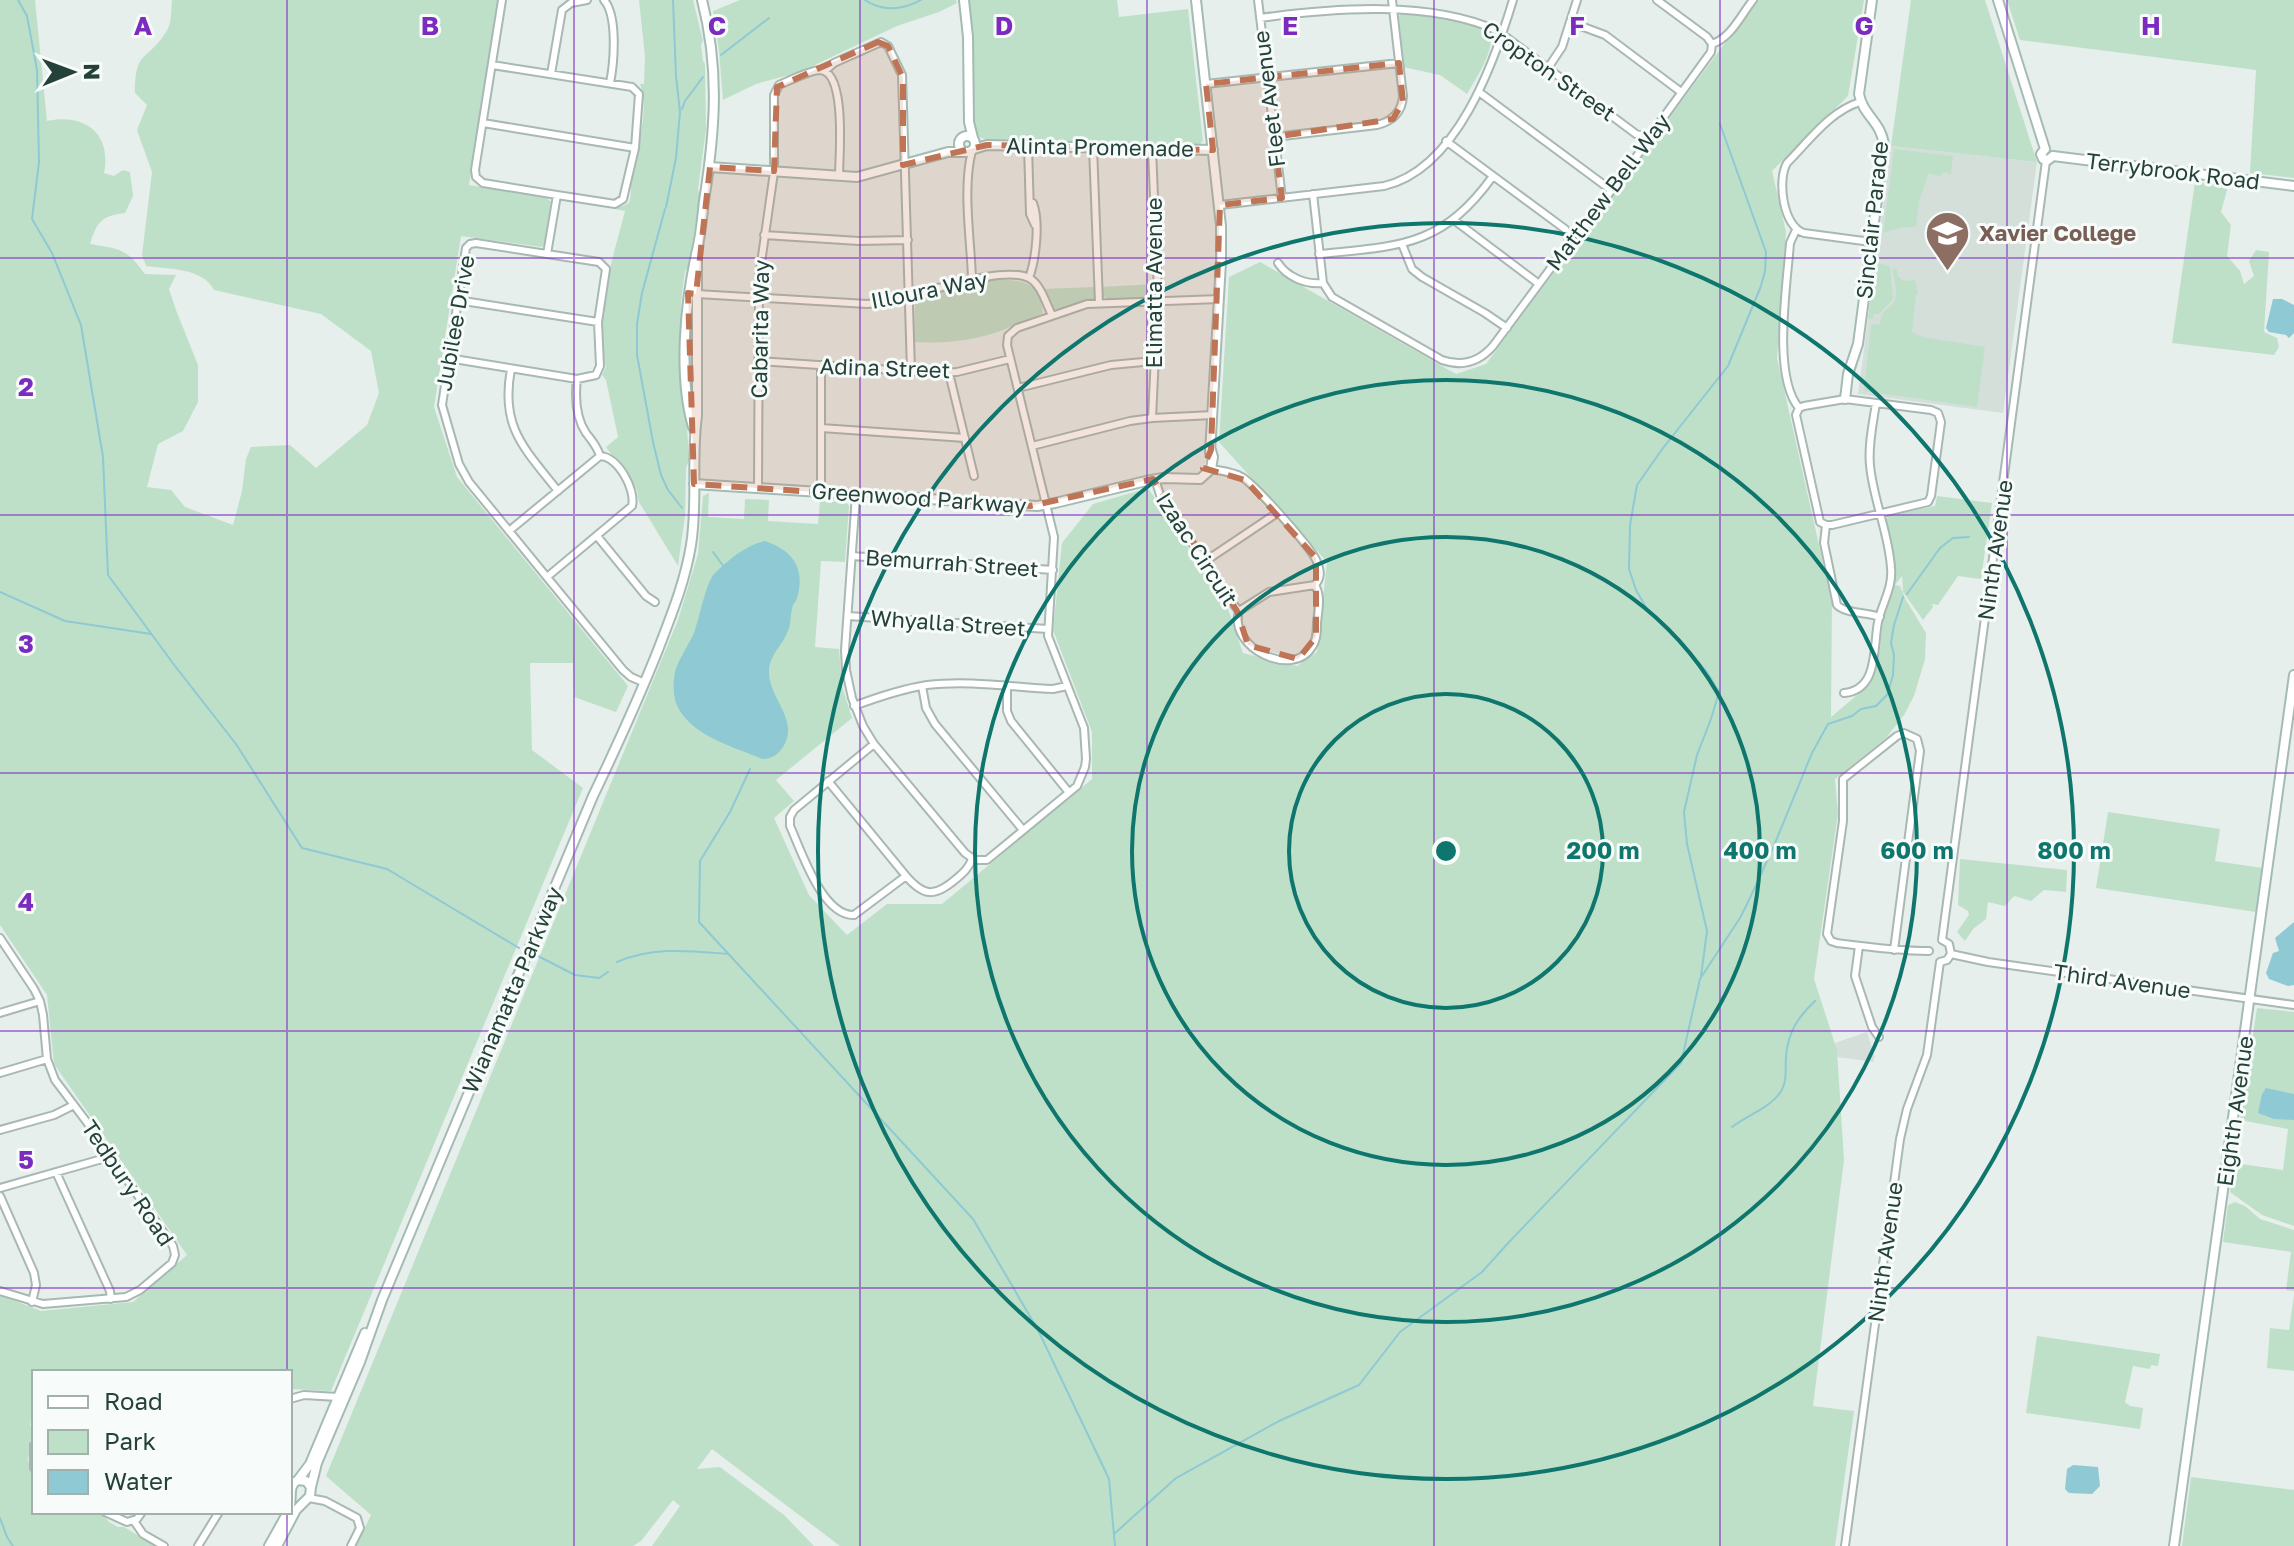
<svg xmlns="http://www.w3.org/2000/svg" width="2294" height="1546" font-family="'Golos Text',sans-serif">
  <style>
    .built { fill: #d4dfda }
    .green { fill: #bfe0c8 }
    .water { fill: #8ec9d4 }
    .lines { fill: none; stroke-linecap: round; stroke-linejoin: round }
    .stream { stroke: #8ec9d4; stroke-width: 2 }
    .street-casing { stroke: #a8b8b2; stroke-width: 10 }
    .secondary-casing { stroke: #a4bbb3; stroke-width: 12 }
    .street { stroke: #fff; stroke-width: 6 }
    .secondary { stroke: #fff; stroke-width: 8 }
    .marked { fill: #c07456; fill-opacity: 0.2; stroke: #c07456; stroke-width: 6; stroke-dasharray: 16 10; stroke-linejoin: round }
    .grid { fill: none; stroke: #7b2cbf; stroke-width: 2; stroke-opacity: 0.55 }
    .ring { fill: none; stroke: #0f766e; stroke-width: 4 }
    .labels { text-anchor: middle; stroke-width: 6; stroke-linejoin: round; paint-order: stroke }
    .street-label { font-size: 22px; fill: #24423a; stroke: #f7fbf9 }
    .education-label { font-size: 22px; font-weight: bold; fill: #785e54; stroke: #f7fbf9; text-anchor: start }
    .grid-label { font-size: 26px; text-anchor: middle; font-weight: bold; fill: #7b2cbf; stroke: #f7fbf9; stroke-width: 6; stroke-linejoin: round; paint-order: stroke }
    .centre { fill: #0f766e; stroke: #f7fbf9; stroke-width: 4 }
    .ring-label { font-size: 24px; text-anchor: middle; font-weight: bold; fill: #0f766e; stroke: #f7fbf9; stroke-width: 6; stroke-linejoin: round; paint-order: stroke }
  </style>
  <rect width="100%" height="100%" fill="#e6efeb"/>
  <path class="built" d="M1891,146L2037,162L2003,413L1858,394Z
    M1867,1032L1875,1058H1873L1874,1062L1837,1057L1835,1043Z"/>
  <path class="green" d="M0,0H35L47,121C84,113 112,133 104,173L114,176L123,170L130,172L133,196L125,213C101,216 97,222 90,244C120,249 126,248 145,274L176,275L169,289L176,310L198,365V402L183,431L158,444L147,487L171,490L185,507L233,525L242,491L246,459L251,447L290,445L316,468L367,425L379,393L371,351L321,314L214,290C203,268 169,269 146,266L142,255L152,172L137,130L147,105L135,93C135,49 147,62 166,32C172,24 171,9 172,0H498L469,185L546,197L551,202L544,245L542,247L461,236L434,407L457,477L628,686L616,712L574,697L573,663H530L532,750L583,788L331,1391L290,1389V1372H34V1403L30,1426H33L28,1460L34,1479V1512H96L105,1517L109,1522L118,1527H124L156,1546H0V1295L41,1311L133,1302L187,1255L54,1064L47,995L0,925Z
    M639,0H693L703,41L701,45L703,61L705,64L706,129L698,189L700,194L689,267L685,271L681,302L680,357L683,362L689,460L686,468L685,516L678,566L639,502L637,490L606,447L618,437L606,380L602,375L606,367C605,361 602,355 601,349C595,313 616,247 625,211L615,209L629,203C631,196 631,191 631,184C634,153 651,114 640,84H644L645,57Z
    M740,0H956L957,3L939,12L897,26L800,72L756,84L723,100L719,51L713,11Z
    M969,0H1117L1119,17L1188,9L1203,141L1200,144L989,140L978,137L973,129V37Z
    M1757,0H1864L1848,96L1772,171L1786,232L1777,358L1832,603L1831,717L1870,684L1880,651L1882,621L1893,590L1895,575L1886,519L1889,516L1935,506L1937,496L1992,503L1981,579L1958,576L1938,605L1932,604L1933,607L1923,620L1903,592L1902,576L1895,585L1900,586L1906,600L1926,633L1925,659L1914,696L1904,715L1886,738L1835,779L1838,814L1814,979L1837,1050L1844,1160L1813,1406L1854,1411L1835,1546H840L712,1449L697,1469L720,1467L784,1515L814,1546H652L680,1506L673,1500L641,1541L633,1546H356L371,1515L326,1476L678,620L698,554L703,496L709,493L708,517L744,519L745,499L769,500L768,521L818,524L820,501L846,502L849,506L845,562L821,561L815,647L839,649L842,686L852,718L776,780L794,801L774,818L809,895L847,935L887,904H942L1092,779V732L1053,630L1062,543L1093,504L1148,488L1227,606L1243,653L1297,666L1317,652L1327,562L1219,442L1229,277L1260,262L1456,374L1486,364Z
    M1911,0H1985L2037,162L1891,146Z
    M2007,0H2294V178L2250,173L2256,70L2020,40Z
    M1402,13L1452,17L1490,31C1496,49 1477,77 1467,94L1440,75L1403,67L1399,36H1401L1399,16Z
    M1894,149L1953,156L1951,174L1944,172L1939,176L1929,173L1919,201L1916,227L1899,228L1883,233Z
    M2195,182L2228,186L2221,212L2231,225L2227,256L2240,271L2244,284L2254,276L2249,261L2256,250L2269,252L2264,332L2277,338L2279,347L2274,355L2172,343Z
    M1875,261L1890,267L1893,299L1879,314H1873V319H1868Z
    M1893,268L1897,270V275L1903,281L1915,280L1918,294H1916L1912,332L1923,337L1985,347L1977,407L1864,391L1871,325L1880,324C1882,308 1887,312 1894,302C1899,293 1893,277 1893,268Z
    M989,280C1017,280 1040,277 1043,313C1034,318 1023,320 1014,325C985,340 947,344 914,342L915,300L965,284Z
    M1155,284V292L1150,298L1107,299L1102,295V287Z
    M1095,287L1096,295L1093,300L1057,310L1052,308L1043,289Z
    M2108,812L2220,829L2215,861L2262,868L2256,912L2096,888Z
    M1960,859L2067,870L2066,892L2044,890L2031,901L2014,896L2005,906L1988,902L1986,919L1973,929L1965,941L1957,932L1969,915L1968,911L1958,905Z
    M2257,1008L2294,1012V1226L2262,1215L2230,1192L2234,1163L2283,1170L2288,1129L2240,1120Z
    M2235,1202L2245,1206L2260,1219L2294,1230V1291L2286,1290L2291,1252L2223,1242L2228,1205Z
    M2294,1295V1371L2267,1368L2270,1328L2289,1330Z
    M2037,1336L2160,1354L2158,1366L2151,1365L2150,1369L2133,1366L2125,1402L2130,1406L2143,1408L2140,1429L2026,1413Z
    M2191,1477L2294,1490V1546H2182Z"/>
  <path class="water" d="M2273,299H2282L2294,305V333L2289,338L2286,335L2269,332L2266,328Z
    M765,541C792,550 806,568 797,598C795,604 793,603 792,609C790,618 791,625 787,633C781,647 769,656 769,672C769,699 800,720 783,747C778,755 771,759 762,759C733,746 689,736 676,703C673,694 673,681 675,672C677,662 689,644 694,633C699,619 706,583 714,574C728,560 746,545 765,541Z
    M2294,922V985L2288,986L2269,979L2266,973L2273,953L2279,951L2275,938Z
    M2266,1088L2294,1094V1120L2274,1119L2258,1113L2262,1094Z
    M2073,1465L2098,1467L2100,1486L2092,1494L2069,1493L2065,1489L2067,1469Z"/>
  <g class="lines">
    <path class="stream" d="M18,0L27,16L37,70L39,162L32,219L52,253L81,325L103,457L108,575L175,666L236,744L302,848L387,869L519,948
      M865,0C882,12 903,10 921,0
      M721,55L769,18
      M682,109L685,101L703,77
      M666,207L676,158L680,112L676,76L673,0
      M665,209L642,293L637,324V355L653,442L661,475L668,490L682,508
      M713,552L724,567
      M0,592L65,621L151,634
      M1907,594L1940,548L1953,538L1969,537
      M750,769L730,812L700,861L699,922L973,1219L1038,1330L1109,1479L1115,1546
      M534,954L575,975L599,978L608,972
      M617,962C653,946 690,951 729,954
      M1701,976L1707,931L1687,844L1684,812L1697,755L1711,719L1719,692L1707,672L1663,623L1647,609L1636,590L1629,569L1630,525L1637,485L1663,448L1728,366L1761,286L1765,271L1766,252L1720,124
      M1732,1127C1746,1116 1769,1108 1779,1094C1788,1083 1785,1069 1786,1056C1788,1032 1798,1017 1815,1001
      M0,1518L7,1537L13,1546
      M1114,1534L1176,1478L1279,1421L1359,1385L1400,1332L1482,1272L1510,1241L1681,1063L1700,979L1740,918L1749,900L1773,848L1812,753L1828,724L1852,716L1861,709L1876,706L1887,695L1893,675L1894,655L1891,643L1894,625L1903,597"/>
    <defs>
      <path id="street" d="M502,0L475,170L476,177L483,183L557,195L547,254L476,243L470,244L466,248L442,405L459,464L469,482L623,670L631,677L645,683
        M604,0C618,16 614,63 610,83
        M1258,0L1282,198
        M1657,0L1707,37L1712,44
        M1260,18C1333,8 1432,0 1498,31L1636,134L1644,136
        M1570,22L1605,35L1681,92
        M492,65L632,87L639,94L635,148L623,199L615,204L557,195
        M1548,68L1562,47L1577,0
        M825,71L834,63L881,42L888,46L902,75L911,371
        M551,74L562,10L571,3L587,0
        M1206,84L1399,63
        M1479,92L1611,190
        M1860,102C1830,111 1808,142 1787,163C1777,180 1783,227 1804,233L1871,242
        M483,123L635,148
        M1274,137L1377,125C1393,121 1402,112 1403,96L1392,0
        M1446,141L1565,229L1569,235
        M1028,146L1030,214L1035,225
        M1093,147L1099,303
        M1313,194L1323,283L1332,297L1442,360C1462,367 1479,362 1493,346L1568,245L1569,235L1579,232L1585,226L1639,153L1644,136L1649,135L1655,129L1711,52L1712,44C1731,38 1741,15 1753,0
        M1220,205L1384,186C1457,169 1494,63 1513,0
        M1454,220L1539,284
        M1796,230L1790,243C1787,285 1772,376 1799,408
        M764,235L859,241L908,240
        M1402,244L1412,269L1422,277L1485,313L1507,328
        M1319,254C1400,246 1442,247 1493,176
        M1278,263C1287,277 1306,285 1323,283
        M1029,278C1036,259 1040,222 1033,203
        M972,279C971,241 962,188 972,151
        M697,294L867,304C906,302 998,263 1029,278C1041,284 1046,304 1052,315
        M457,300L598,322
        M448,358L577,379L596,375L600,366L598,322L606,269L599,262L547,254
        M759,361L939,373L957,372L1010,359
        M511,369C500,427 524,448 558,491
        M949,373L974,476
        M577,379C575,396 576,418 586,433C592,441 597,446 600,456
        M1018,388L1111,365L1154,361
        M1845,399L1931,410L1938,413L1941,422L1931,496L1928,502L1832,525H1826L1820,522L1796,415L1799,408L1804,406Z
        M1152,418L1158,293L1152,149
        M821,428L965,438
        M1032,446L1130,421L1152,418L1213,415
        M1155,479L1160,495L1229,599L1239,611C1228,648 1293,679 1312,647C1317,640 1317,631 1317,623C1318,610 1322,597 1315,585C1321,578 1321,572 1317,562C1312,548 1255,485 1242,477C1233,472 1222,471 1211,469
        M758,488L759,277L774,172V95L779,85C788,81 811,70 820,70C847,71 839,158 839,176
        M821,492V365
        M856,495L845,650L846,670L852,698L863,726L874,744L965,853L975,860H987L1077,786L1085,767L1086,759L1084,728L1048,636L1054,537L1007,345L1008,336L1017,328L1087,304L1219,299
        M1826,525L1824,543L1837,605C1846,614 1867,612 1880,617
        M509,531L600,456C618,457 636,489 632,506L547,577
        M597,536L646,596L655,602
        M852,556L1053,570
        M1204,562L1277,513
        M1239,611L1269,592L1315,585
        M848,616L1048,629
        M922,686L926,708L935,724L1023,830
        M1007,686V711L1011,721L1067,790
        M1844,693C1879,690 1873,647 1878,622C1882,603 1893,588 1891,568C1889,533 1873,500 1870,465C1868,445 1873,423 1876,403
        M854,706C878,697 902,689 927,685C969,680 1012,687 1053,689L1067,686
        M874,744L794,810L790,817V826C801,850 822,916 854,915L906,876C924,897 935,897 956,879C963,873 969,868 972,859
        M828,781L906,876
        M0,938L34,989L40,1001L43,1015L47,1059L55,1080L86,1121L173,1246L175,1255L172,1263L140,1290L126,1297L43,1304L0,1291
        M1942,940L2046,161
        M1859,946L1855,976L1872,1027L1879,1037
        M1894,950L1920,751L1917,739L1904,733L1897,736L1843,779V821L1827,934L1831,941L1837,943C1868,947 1898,951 1929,951
        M1951,954L1988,962L2294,1005
        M1940,962L1947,960L1951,954L1949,944L1942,940
        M0,1013L40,1001
        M0,1073L47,1059
        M0,1130L54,1115L74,1105
        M56,1172L110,1291L111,1299
        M0,1188L102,1159L109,1154
        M0,1196L34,1273L36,1285L32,1302
        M290,1399L304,1395L338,1397
        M34,1445V1468
        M309,1498L325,1501L357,1518L360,1528L351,1546
        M105,1512L127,1522L137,1519L142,1512
        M134,1521L143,1534L164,1546
        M198,1546L219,1512
        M1845,1546L1900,1139L1907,1109L1927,1055L1940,962"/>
      <path id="secondary" d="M964,0L968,37L969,122L973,138
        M1196,0L1221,226V262L1210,453
        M1998,0L2045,149
        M959 144a8 8 0 1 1 16 0a8 8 0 1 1-16 0Z
        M974,149L987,145L1213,150
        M2045,149L2041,154L2043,159L2048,160L2053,156
        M2053,156L2294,186
        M710,167L857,177L948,152H963
        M1845,399L1848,374L1858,344L1884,146C1882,122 1863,116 1859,94L1872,0
        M693,427C678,376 685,302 697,250C701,234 702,217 704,201C715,131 720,70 702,0
        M694,484L1037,506L1055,503L1146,481L1163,478L1200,479L1211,469L1213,457L1211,450
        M298,1480L310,1464L365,1333
        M311,1487L317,1463L360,1362L382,1300L593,796C616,748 638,700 658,650C671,616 685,582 691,545C698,503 691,459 697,416V252
        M269,1546L288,1512
        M277,1546L296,1510L310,1496L311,1487L306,1481L298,1480C288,1485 292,1495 290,1505
        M2174,1546L2294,675"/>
    </defs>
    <use href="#street" class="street-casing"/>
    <use href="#secondary" class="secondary-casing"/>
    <use href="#street" class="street"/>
    <use href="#secondary" class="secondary"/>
  </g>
  <path class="marked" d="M878,42L888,46L903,78V165L987,145L1213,150L1206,84L1399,63L1403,102L1393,119L1274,137L1282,198L1220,205L1211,450L1203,468L1245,480L1316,558V637L1298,659L1248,645L1237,611L1153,479L1030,506L694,484L688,293L696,294L710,167L774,171L777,87Z"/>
  <path class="grid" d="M287,0V1372M574,0V1546M860,0V1546M1147,0V1546M1434,0V1546M1720,0V1546M2007,0V1546M0,258H2294M0,515H2294M0,773H2294M0,1031H2294M0,1288H2294M287,1512V1546"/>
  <g class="ring">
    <circle cx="1446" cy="851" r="157"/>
    <circle cx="1446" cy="851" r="314"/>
    <circle cx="1446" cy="851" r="471"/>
    <circle cx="1446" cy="851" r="628"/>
  </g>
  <defs>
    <symbol id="school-pin" viewBox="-11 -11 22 30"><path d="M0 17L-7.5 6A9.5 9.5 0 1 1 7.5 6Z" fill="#8d6e63" stroke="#f7fbf9"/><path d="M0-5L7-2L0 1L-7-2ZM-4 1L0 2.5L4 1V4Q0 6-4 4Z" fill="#fff"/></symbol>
  </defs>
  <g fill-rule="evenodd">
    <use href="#school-pin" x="1922" y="208" width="51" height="69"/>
  </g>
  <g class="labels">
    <g class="street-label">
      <text transform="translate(1549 71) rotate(35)" y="8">Cropton Street</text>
      <text transform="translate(1269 99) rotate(-97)" y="8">Fleet Avenue</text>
      <text transform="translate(1100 147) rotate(1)" y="8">Alinta Promenade</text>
      <text transform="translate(2173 171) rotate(7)" y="8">Terrybrook Road</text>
      <text transform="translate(1608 192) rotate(-53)" y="8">Matthew Bell Way</text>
      <text transform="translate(1872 220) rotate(-84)" y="8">Sinclair Parade</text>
      <text transform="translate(1154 283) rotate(-90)" y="8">Elimatta Avenue</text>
      <text transform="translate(929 290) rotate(-11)" y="8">Illoura Way</text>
      <text transform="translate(455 323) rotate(-80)" y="8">Jubilee Drive</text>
      <text transform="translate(760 329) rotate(-89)" y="8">Cabarita Way</text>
      <text transform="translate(885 368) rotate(2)" y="8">Adina Street</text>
      <text transform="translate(919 498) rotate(4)" y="8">Greenwood Parkway</text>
      <text transform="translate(1197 549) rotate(57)" y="8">Izaac Circuit</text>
      <text transform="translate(1995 550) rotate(-82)" y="8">Ninth Avenue</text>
      <text transform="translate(952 563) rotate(4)" y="8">Bemurrah Street</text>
      <text transform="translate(948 623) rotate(4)" y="8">Whyalla Street</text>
      <text transform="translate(2122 981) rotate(8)" y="8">Third Avenue</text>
      <text transform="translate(512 990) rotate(-67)" y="8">Wianamatta Parkway</text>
      <text transform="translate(2235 1111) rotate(-82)" y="8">Eighth Avenue</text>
      <text transform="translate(128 1183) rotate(56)" y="8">Tedbury Road</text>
      <text transform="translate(1885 1252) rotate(-82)" y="8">Ninth Avenue</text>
    </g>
    <g class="education-label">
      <text x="1979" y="241">Xavier College</text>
    </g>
  </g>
  <g class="grid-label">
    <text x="143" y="35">A</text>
    <text x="430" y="35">B</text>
    <text x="717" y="35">C</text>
    <text x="1004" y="35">D</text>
    <text x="1290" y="35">E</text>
    <text x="1577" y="35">F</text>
    <text x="1864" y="35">G</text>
    <text x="2151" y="35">H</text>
    <text x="26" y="396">2</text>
    <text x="26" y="653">3</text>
    <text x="26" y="911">4</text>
    <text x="26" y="1169">5</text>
  </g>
  <circle cx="1446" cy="851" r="12" class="centre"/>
  <g class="ring-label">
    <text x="1603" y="859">200 m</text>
    <text x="1760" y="859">400 m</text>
    <text x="1917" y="859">600 m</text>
    <text x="2074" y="859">800 m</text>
  </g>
  <rect x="32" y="1370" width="260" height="144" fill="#f7fbf9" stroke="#a3b1ad" stroke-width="2"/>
  <rect x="48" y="1396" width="40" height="12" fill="#ffffff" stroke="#a3b1ad" stroke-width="2"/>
  <text x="104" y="1410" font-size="24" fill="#24423a">Road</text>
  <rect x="48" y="1430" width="40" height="24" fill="#bfe0c8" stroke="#a3b1ad" stroke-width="2"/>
  <text x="104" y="1450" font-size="24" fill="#24423a">Park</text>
  <rect x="48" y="1470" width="40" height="24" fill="#8ec9d4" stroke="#a3b1ad" stroke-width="2"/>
  <text x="104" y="1490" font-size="24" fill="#24423a">Water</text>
  <g transform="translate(72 72) rotate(89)" stroke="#f7fbf9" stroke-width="6" paint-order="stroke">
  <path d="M0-6L14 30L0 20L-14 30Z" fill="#24423a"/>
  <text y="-12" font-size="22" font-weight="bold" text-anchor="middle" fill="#24423a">N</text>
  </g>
</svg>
